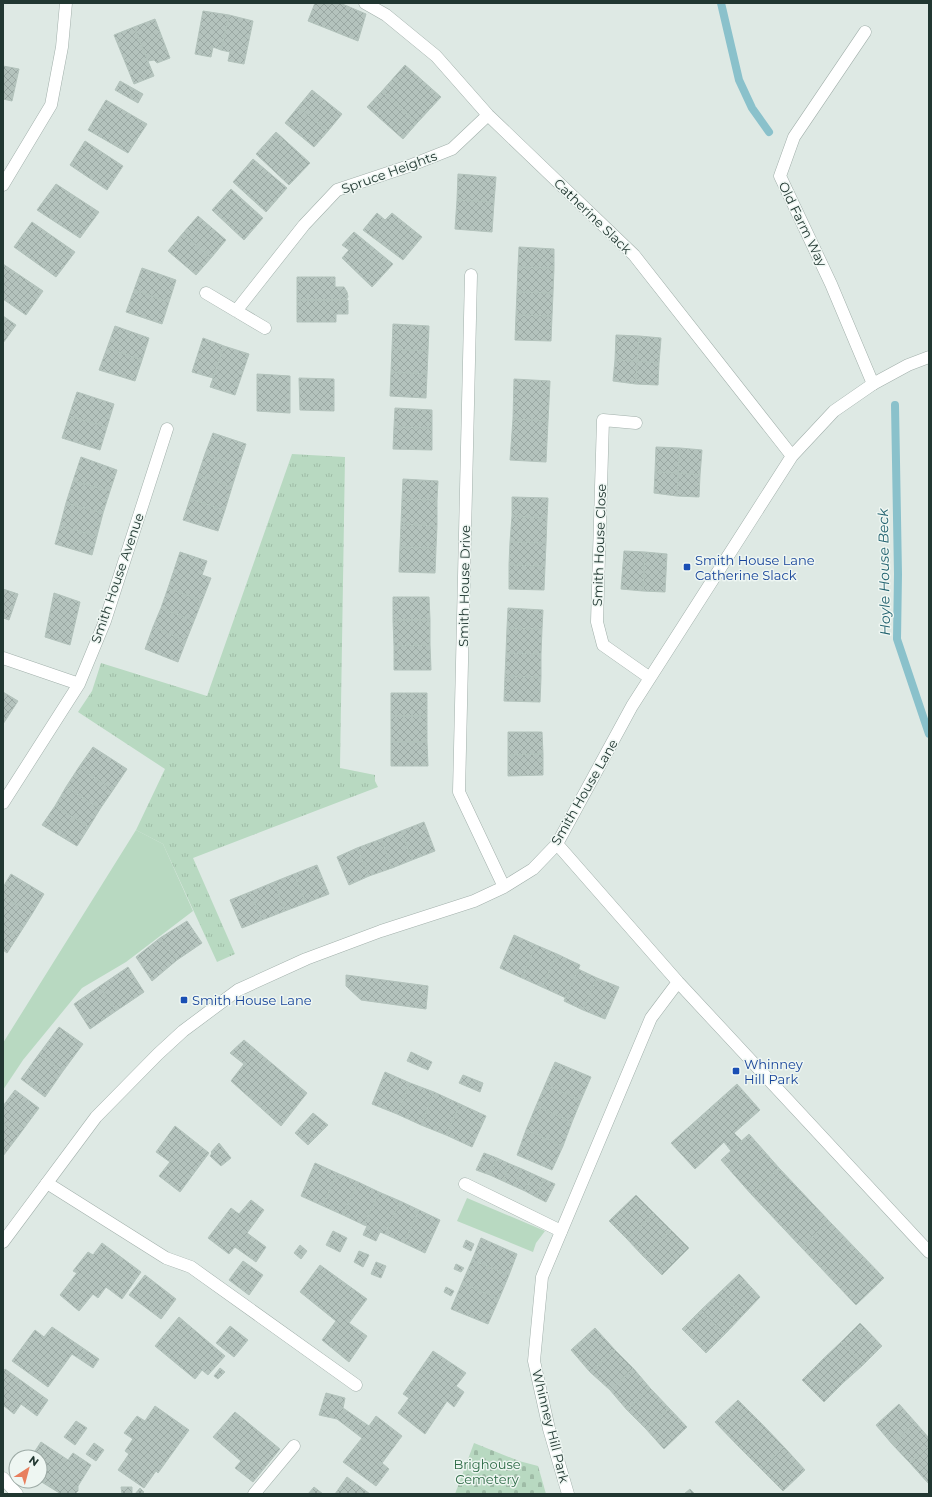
<svg xmlns="http://www.w3.org/2000/svg" width="932" height="1497" font-family="Montserrat,sans-serif">
  <style>
    .grass { fill: #b8d9c1 }
    .cemetery { fill: url(#cemetery-stones) }
    .park { fill: url(#park-tufts) }
    .lines { fill: none; stroke-linecap: round; stroke-linejoin: round }
    .stream { stroke: #8ac1cb; stroke-width: 8 }
    .building { fill: url(#building-cross-hatch); stroke: #b2c2bb }
    .lane-casing { stroke: #a2b0ab; stroke-width: 13 }
    .street-casing { stroke: #a2b0ab; stroke-width: 13 }
    .lane { stroke: #fff; stroke-width: 12 }
    .street { stroke: #fff; stroke-width: 12 }
    .transit-dot { fill: #1a4fb4; stroke: #eef6f2; stroke-width: 1.5 }
    .labels { text-anchor: middle; stroke-width: 3; stroke-linejoin: round; paint-order: stroke }
    .street-label { font-size: 13px; fill: #213731; stroke: #eef6f2 }
    .transit-label { font-size: 13px; fill: #164399; stroke: #eef6f2; text-anchor: start }
    .park-label { font-size: 13px; fill: #2e6b46; stroke: #eef6f2 }
    .water-label { font-size: 14px; font-style: italic; fill: #20616e; stroke: #eef6f2 }
  </style>
  <defs>
    <pattern id="cemetery-stones" width="16" height="16" patternUnits="userSpaceOnUse"><rect width="16" height="16" fill="#b8d9c1"/><path d="M2 7V4a2 2 0 0 1 4 0v3zM10 15v-3a2 2 0 0 1 4 0v3z" fill="#9ebba6"/></pattern>
    <pattern id="park-tufts" width="24" height="20" patternUnits="userSpaceOnUse"><rect width="24" height="20" fill="#b8d9c1"/><path d="M3 7l-1-3M5 7V3M7 7l1-3M15 17l-1-3M17 17v-4M19 17l1-3" fill="none" stroke="#9ebba6"/></pattern>
    <pattern id="building-cross-hatch" width="8" height="8" patternUnits="userSpaceOnUse"><rect width="8" height="8" fill="#b4c3bd"/><path d="M0 0l8 8M0 8l8-8" fill="none" stroke="#9aa8a3"/></pattern>
  </defs>
  <rect width="100%" height="100%" fill="#dee9e4"/>
  <path class="grass" d="M136,830L163,844L193,911L126,962L82,988L23,1060L3,1090V1043Z
    M467,1198L545,1231L536,1243L533,1252L457,1221Z"/>
  <path class="cemetery" d="M474,1443L519,1461L538,1466L546,1494H455Z"/>
  <path class="park" d="M292,454L345,457L340,768L375,775V781L378,787L193,858L235,954L217,962L163,844L136,830L165,769L78,712L92,691L101,663L207,696Z"/>
  <g class="lines">
    <path class="stream" d="M721,3L739,80L752,108L769,132
      M895,405L898,574L897,639L929,734"/>
  </g>
  <path class="building" d="M315,3H340L366,14L358,41L308,21Z
    M203,11L229,15L221,50L213,47L211,57L195,54Z
    M229,15L253,21L244,64L228,61L230,52L221,50Z
    M155,19L170,58L157,63L154,60L148,61L134,27Z
    M134,27L154,76L134,84L114,35Z
    M405,65L441,97L417,123L382,91Z
    M3,66L19,69L12,101L3,99Z
    M120,81L143,94L138,103L115,90Z
    M312,90L342,114L328,131L298,107Z
    M382,91L417,123L403,139L367,107Z
    M106,100L147,124L128,153L88,130Z
    M298,107L328,131L314,147L285,123Z
    M276,132L310,163L289,185L256,154Z
    M85,141L123,166L107,190L70,165Z
    M253,159L287,188L266,212L233,182Z
    M458,174L496,177L494,202L457,200Z
    M56,184L99,212L80,238L37,210Z
    M231,189L263,218L244,240L212,210Z
    M457,200L494,202L492,232L455,229Z
    M377,213L385,220L392,213L422,237L403,260L363,230Z
    M198,216L226,240L211,258L183,233Z
    M32,222L75,252L56,277L14,247Z
    M354,232L393,264L372,287L342,258L349,250L342,245Z
    M183,233L211,258L196,275L168,251Z
    M519,247L554,249V268L518,267Z
    M3,264L43,291L26,315L3,299Z
    M518,267L554,268L553,293L517,292Z
    M142,268L176,280L169,302L134,290Z
    M297,277H335V287H344L347,292L348,297L346,300H297Z
    M134,290L169,302L162,324L126,312Z
    M517,292L553,293L552,316L516,315Z
    M297,300H348V314H336V322H297Z
    M516,315L552,316L551,341L515,340Z
    M3,316L16,325L3,343Z
    M393,324L429,326L428,351L392,349Z
    M115,326L149,338L142,360L107,348Z
    M616,335L639,336L637,361L615,360Z
    M639,336L661,338L659,363L637,361Z
    M203,338L224,346L213,378L192,372Z
    M224,346L249,354L235,395L210,387Z
    M107,348L142,360L135,381L99,370Z
    M392,349L428,351L427,374L391,372Z
    M615,360L637,361L636,384L613,381Z
    M637,361L659,363L658,385L636,384Z
    M391,372L427,374L426,398L390,396Z
    M257,374L290,376V413L257,411Z
    M299,378L334,379V411L300,410Z
    M514,379L550,381L548,421L513,419Z
    M77,392L114,404L107,427L69,416Z
    M395,408L432,410V428L394,427Z
    M69,416L107,427L100,450L62,438Z
    M513,419L548,421L546,462L510,460Z
    M394,427L432,428V450L393,449Z
    M213,433L246,444L239,465L205,454Z
    M656,447L680,448L678,473L655,472Z
    M680,448L702,450L700,475L678,473Z
    M205,454L239,465L232,487L198,475Z
    M81,457L117,470L110,491L73,481Z
    M655,472L678,473L677,496L654,493Z
    M678,473L700,475L699,497L677,496Z
    M198,475L232,487L225,510L190,499Z
    M403,479L438,481L437,500L402,499Z
    M73,481L110,491L103,513L66,503Z
    M512,497L548,498L547,518L512,516Z
    M190,499L225,510L218,531L183,520Z
    M402,499L437,500V526L401,524Z
    M66,503L103,513L97,536L60,526Z
    M512,516L547,518L546,543L510,542Z
    M401,524L437,526L436,548L400,547Z
    M60,526L97,536L92,555L55,544Z
    M510,542L546,543L545,566L509,565Z
    M400,547L436,548L435,573L399,572Z
    M624,551L645,552L643,591L621,589Z
    M180,552L207,561L202,575L211,578L202,601L168,588Z
    M645,552L667,554L665,592L643,591Z
    M509,565L545,566L544,590L509,589Z
    M168,588L202,601L194,621L161,608Z
    M3,589L18,594L9,620L3,618Z
    M54,593L80,602L70,645L45,637Z
    M393,597H429L430,620H393Z
    M161,608L194,621L186,641L153,627Z
    M508,608L543,610L542,629L507,628Z
    M393,620H430V645L394,646Z
    M153,627L186,641L178,662L145,649Z
    M507,628L542,629L541,654L506,653Z
    M430,645L431,670H394V646Z
    M506,653L541,654V677L505,676Z
    M505,676L541,677L540,702L504,701Z
    M3,692L18,701L3,724Z
    M391,693H427V716H391Z
    M391,716H427V742H391Z
    M508,732H542L543,754L508,755Z
    M391,742H427L428,766H391Z
    M93,747L127,769L113,790L79,767Z
    M543,754V775L508,776V755Z
    M79,767L113,790L100,809L66,787Z
    M66,787L100,809L89,827L55,806Z
    M55,806L89,827L77,846L42,825Z
    M424,822L435,851L412,860L401,831Z
    M401,831L412,860L392,868L381,839Z
    M381,839L392,868L369,876L357,848Z
    M357,848L369,876L349,885L337,857Z
    M317,865L329,894L306,903L294,874Z
    M11,874L44,894L32,914L3,896V887Z
    M294,874L306,903L285,911L274,882Z
    M274,882L285,911L262,920L250,892Z
    M250,892L262,920L242,928L230,900Z
    M3,896L32,914L18,936L3,926Z
    M187,921L202,943L177,960L160,938Z
    M3,926L18,936L7,953L3,950Z
    M514,935L536,945L522,978L500,968Z
    M160,938L177,960L152,981L136,957Z
    M536,945L557,954L542,987L522,978Z
    M557,954L580,965L566,998L542,987Z
    M128,967L144,992L116,1011L100,986Z
    M578,969L597,978L583,1010L564,1001Z
    M346,975L428,986L426,1009L361,1000L346,986Z
    M597,978L619,987L605,1019L583,1010Z
    M100,986L116,1011L90,1029L74,1004Z
    M59,1027L83,1044L63,1071L39,1054Z
    M244,1040L307,1093L281,1126L231,1081L244,1064L230,1053Z
    M411,1052L432,1062L428,1070L407,1061Z
    M39,1054L63,1071L45,1097L21,1079Z
    M555,1062L591,1077L581,1100L545,1085Z
    M385,1072L410,1083L397,1114L372,1104Z
    M463,1075L483,1083L480,1092L459,1083Z
    M410,1083L434,1092L421,1125L397,1114Z
    M737,1084L760,1110L734,1133L742,1141L731,1151L724,1142L695,1169L671,1143Z
    M545,1085L581,1100L572,1122L536,1106Z
    M15,1090L39,1108L19,1135L3,1123V1106Z
    M434,1092L460,1104L446,1135L421,1125Z
    M460,1104L486,1116L472,1147L446,1135Z
    M536,1106L572,1122L563,1146L526,1130Z
    M313,1113L328,1125L308,1145L295,1133Z
    M3,1123L19,1135L3,1156Z
    M175,1126L209,1153L180,1192L159,1176L170,1162L156,1152Z
    M526,1130L563,1146L552,1170L517,1155Z
    M749,1134L779,1168L751,1194L721,1160Z
    M219,1143L231,1158L221,1166L210,1156L212,1153L211,1152Z
    M484,1153L497,1158L490,1175L476,1170Z
    M497,1158L510,1164L503,1181L490,1175Z
    M315,1163L337,1173L323,1206L301,1196Z
    M510,1164L522,1169L514,1186L503,1181Z
    M779,1168L829,1221L801,1247L751,1194Z
    M522,1169L533,1174L525,1191L514,1186Z
    M337,1173L358,1182L343,1215L323,1206Z
    M533,1174L544,1179L536,1197L525,1191Z
    M544,1179L555,1184L546,1202L536,1197Z
    M358,1182L379,1192L364,1225L343,1215Z
    M379,1192L400,1201L385,1234L380,1232L376,1241L363,1235L367,1226L364,1225Z
    M636,1195L654,1213L627,1239L609,1221Z
    M251,1200L264,1210L247,1233L266,1247L256,1262L235,1247L229,1254L208,1238L231,1208L239,1214Z
    M400,1201L419,1210L404,1243L385,1234Z
    M419,1210L440,1220L425,1253L404,1243Z
    M654,1213L671,1230L643,1256L627,1239Z
    M829,1221L884,1278L856,1305L801,1247Z
    M671,1230L689,1248L662,1275L643,1256Z
    M333,1231L347,1238L340,1252L326,1245Z
    M481,1238L517,1254L509,1275L472,1260Z
    M466,1240L474,1244L471,1251L463,1247Z
    M102,1243L141,1272L122,1299L106,1287L98,1298L93,1294L79,1311L60,1295L77,1273L73,1271L88,1252L93,1255Z
    M300,1245L307,1251L301,1259L294,1253Z
    M359,1251L369,1255L363,1267L354,1262Z
    M472,1260L509,1275L499,1299L462,1283Z
    M243,1261L263,1275L249,1295L229,1280Z
    M376,1262L386,1266L381,1278L371,1274Z
    M456,1264L464,1268L461,1272L454,1269Z
    M320,1265L367,1299L349,1323L367,1336L349,1362L322,1340L336,1321L300,1292Z
    M739,1274L760,1297L743,1315L719,1293Z
    M145,1275L176,1299L161,1319L129,1295Z
    M462,1283L499,1299L488,1324L451,1309Z
    M446,1287L454,1291L451,1296L444,1292Z
    M719,1293L743,1315L725,1334L701,1310Z
    M701,1310L725,1334L706,1353L682,1329Z
    M179,1317L225,1356L208,1375L202,1370L195,1379L155,1346Z
    M860,1323L882,1346L863,1365L841,1342Z
    M230,1326L248,1340L234,1357L216,1343Z
    M52,1327L99,1359L93,1368L72,1354L48,1387L12,1361L35,1330L44,1337Z
    M595,1328L615,1350L590,1372L571,1350Z
    M841,1342L863,1365L844,1382L822,1360Z
    M615,1350L633,1368L610,1390L590,1372Z
    M433,1351L466,1373L456,1386L464,1392L454,1407L447,1401L425,1434L398,1413L409,1398L403,1394Z
    M822,1360L844,1382L824,1402L802,1380Z
    M220,1368L225,1372L218,1379L214,1376Z
    M633,1368L650,1388L627,1410L610,1390Z
    M5,1369L48,1400L37,1416L21,1404L14,1414L3,1405V1372Z
    M650,1388L669,1408L646,1429L627,1410Z
    M326,1393L345,1398L343,1408L369,1426L376,1416L402,1436L382,1463L389,1469L376,1486L343,1462L362,1438L337,1419L319,1415Z
    M738,1400L762,1424L739,1447L715,1422Z
    M899,1404L915,1422L892,1444L876,1425Z
    M155,1406L189,1430L158,1473L156,1471L144,1488L118,1470L129,1454L125,1451L133,1439L124,1433L137,1416L145,1421Z
    M669,1408L687,1427L664,1449L646,1429Z
    M235,1412L280,1449L253,1482L235,1468L241,1461L213,1437Z
    M76,1421L87,1428L75,1445L64,1437Z
    M915,1422L929,1438V1446L910,1463L892,1444Z
    M762,1424L784,1447L761,1469L739,1447Z
    M41,1442L68,1460L73,1453L91,1465L78,1486V1491L75,1494H61L40,1481V1457H31Z
    M94,1443L104,1450L96,1461L86,1454Z
    M929,1446V1482L928,1483L910,1463Z
    M784,1447L805,1470L783,1491L761,1469Z
    M347,1477L370,1494H335Z
    M121,1487H132V1494H122Z
    M314,1487L323,1494H308Z
    M140,1488L144,1492L142,1494H135Z
    M690,1489L695,1494H684Z"/>
  <g class="lines">
    <defs>
      <path id="lane" d="M865,32L794,137L780,176L831,284L873,384
        M47,1183L166,1258L191,1267L356,1385
        M465,1184L561,1231
        M254,1494L294,1446"/>
      <path id="street" d="M365,3L386,15L436,56L488,115L634,255L792,456
        M3,185L51,105L62,47L66,3
        M471,275L459,792L504,887
        M206,293L265,328
        M236,311L304,225L337,190L409,166L452,149L488,115
        M636,423L603,420L597,622L603,645L650,678
        M3,658L79,684
        M3,803L79,684L105,621L167,429
        M557,844L678,982L929,1252
        M3,1242L96,1117L158,1054L183,1031L238,990L306,959L381,931L474,901L504,887L533,869L557,844L632,706L792,456L834,411L873,384L908,365L929,357
        M3,1478L17,1494
        M568,1494L549,1429L534,1361L542,1277L651,1018L678,982"/>
    </defs>
    <use href="#lane" class="lane-casing"/>
    <use href="#street" class="street-casing"/>
    <use href="#lane" class="lane"/>
    <use href="#street" class="street"/>
  </g>
  <g class="transit-dot">
    <rect x="683" y="563" width="8" height="8" rx="2"/>
    <rect x="180" y="996" width="8" height="8" rx="2"/>
    <rect x="732" y="1067" width="8" height="8" rx="2"/>
  </g>
  <g class="labels">
    <g class="street-label">
      <text transform="translate(389 172) rotate(-20)" y="5">Spruce Heights</text>
      <text transform="translate(593 216) rotate(44)" y="5">Catherine Slack</text>
      <text transform="translate(803 224) rotate(64)" y="5">Old Farm Way</text>
      <text transform="translate(599 545) rotate(-88)" y="5">Smith House Close</text>
      <text transform="translate(117 578) rotate(-71)" y="5">Smith House Avenue</text>
      <text transform="translate(464 586) rotate(-89)" y="5">Smith House Drive</text>
      <text transform="translate(584 792) rotate(-60)" y="5">Smith House Lane</text>
      <text transform="translate(551 1426) rotate(76)" y="5">Whinney Hill Park</text>
    </g>
    <g class="transit-label">
      <text x="695" y="565">Smith House Lane<tspan x="695" dy="15">Catherine Slack</tspan></text>
      <text x="192" y="1005">Smith House Lane</text>
      <text x="744" y="1069">Whinney<tspan x="744" dy="15">Hill Park</tspan></text>
    </g>
    <g class="park-label">
      <text x="487" y="1469">Brighouse<tspan x="487" dy="15">Cemetery</tspan></text>
    </g>
    <g class="water-label">
      <text transform="translate(884 572) rotate(-91)" y="5">Hoyle House Beck</text>
    </g>
  </g>
  <rect width="932" height="1497" fill="none" stroke="#213731" stroke-width="8"/>
  <g transform="translate(28 1469) rotate(36)"><circle r="19" fill="#eef6f2" stroke="#9caaa5"/>
  <path d="M0-3L7 15L0 10L-7 15Z" fill="#e87f5e"/>
  <text y="-6" font-size="11" font-weight="bold" text-anchor="middle" fill="#213731">N</text>
  </g>
</svg>
